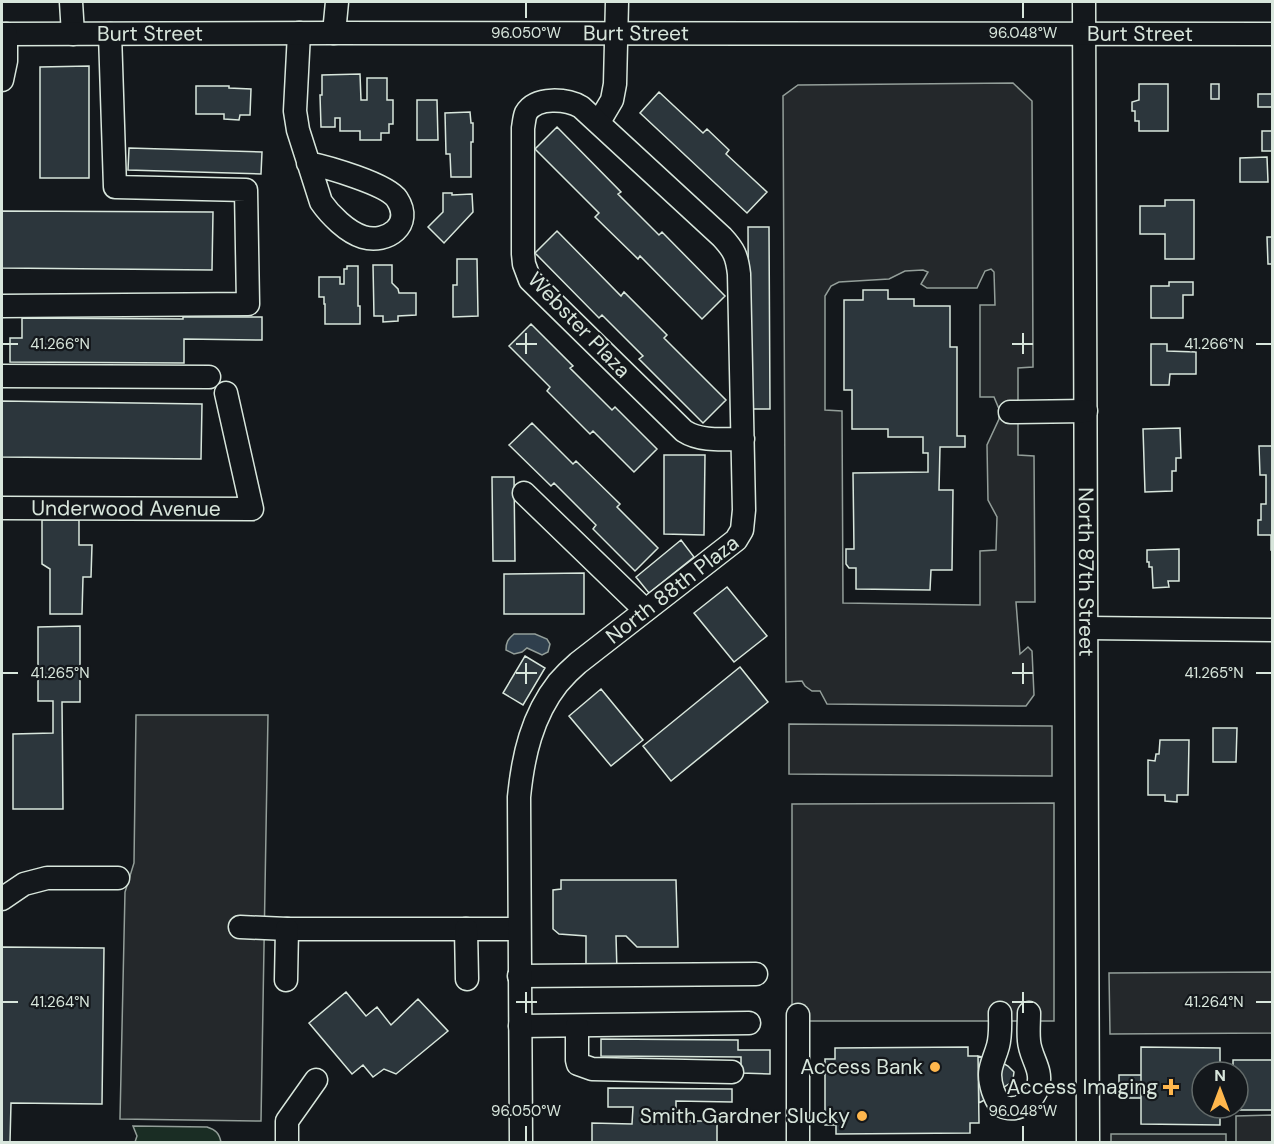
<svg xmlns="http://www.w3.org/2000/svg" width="1274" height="1144" font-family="'DM Sans',sans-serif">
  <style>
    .green { fill: #1a2d24; stroke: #939e99; stroke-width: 1.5 }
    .parking { fill: #24282b; stroke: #939e99; stroke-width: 1.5; fill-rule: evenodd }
    .water { fill: #2f3f4d; stroke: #939e99; stroke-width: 1.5 }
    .building { fill: #2c363c; stroke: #d8e6dc; stroke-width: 1.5 }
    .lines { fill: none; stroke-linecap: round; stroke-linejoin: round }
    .minor-casing { stroke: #d8e6dc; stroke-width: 25 }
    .minor { stroke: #14181c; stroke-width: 22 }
    .ticks { fill: none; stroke: #d8e6dc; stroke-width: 2 }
    .poi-dot { fill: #ffb74d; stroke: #14181c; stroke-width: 2 }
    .labels { text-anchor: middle; stroke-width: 4.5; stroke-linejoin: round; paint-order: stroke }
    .street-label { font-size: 21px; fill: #d8e6dc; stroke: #14181c }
    .poi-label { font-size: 21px; fill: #d8e6dc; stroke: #14181c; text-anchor: end }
    .ticks-label { font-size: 15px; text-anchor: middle; fill: #d8e6dc; stroke: #14181c; stroke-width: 4.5; stroke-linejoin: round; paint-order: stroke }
  </style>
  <rect width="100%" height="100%" fill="#14181c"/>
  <path class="green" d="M133,1126L207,1127C216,1130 219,1133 221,1142H135L137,1136Z"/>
  <path class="parking" d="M1013,83L1032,101L1033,367L1018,368V455L1034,456L1035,602H1016L1020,654L1028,647L1032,651L1034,695L1026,706L827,704L820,691H812L805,686L802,681L786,682L783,96L798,85ZM991,269L994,272L995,305H980V397H994L999,409V419L987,445L988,500L997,517L996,550L980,551V605L843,603L842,411L825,410V296L831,286L839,282L889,279L905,271L923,270L928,272L921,284L927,288H977L985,271Z
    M136,715H268L261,1121L120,1119L125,892L134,863Z
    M789,724L1052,726V776L789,774Z
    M1054,803V1021H792V804Z
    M1272,972V1033L1110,1034L1109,973Z
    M1272,1115V1142H1236V1116Z
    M1111,1134H1226V1142H1111Z"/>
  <path class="water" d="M514,634H535L547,639L550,644L548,652L542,655L527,648L522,652L514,654L506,650C506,642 508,639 514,634Z"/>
  <path class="building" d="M89,66V178H40V67Z
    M360,74L361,100H367V78H387V100H393V124H389V133H381V140H360V131H340V118H335V127H321L320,95H322V75Z
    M1139,84H1168V131H1139V121H1135V111H1132V102L1139,100Z
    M1211,84H1219V99H1211Z
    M196,86H229V88L251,89L250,115H240L239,120L224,119V114H196Z
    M659,92L703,133L707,129L729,150L726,154L767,192L747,213L640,113Z
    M1258,94H1272V107H1258Z
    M417,100H437L438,140H417Z
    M470,112L471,123H473V142H471V177H451L450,154H446L445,113Z
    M557,127L621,192L618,194L659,235L662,232L725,296L702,319L640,256L638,259L595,217L599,213L535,149Z
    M1262,131H1272V151H1262Z
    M129,148L262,152L261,174L128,170Z
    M1267,157L1268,182H1240V158Z
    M443,193H452V195L472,194L473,212L444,243L428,227L443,212Z
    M1165,200H1194V259H1165V234H1140V206H1165Z
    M2,211L213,212L212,270L2,268Z
    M748,227H769L770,409H749Z
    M557,231L621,296L624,292L667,335L664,338L726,400L703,423L639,359L643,356L602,315L599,318L535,253Z
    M1267,237H1272V264H1268Z
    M457,259H477L478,316L453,317V285H457Z
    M373,265H392V283L398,289L399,293H416V315L398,316V321L383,322V316H374Z
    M347,266H358V306H360V324H325V304H324V297H319V277H340V284H344V269H347Z
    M1169,282H1193V295H1183V318H1151V286H1169Z
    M863,290H888V299H914V306H950V347H957V436H965V447H940L939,490H953L952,570H931L930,590L856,589V568H849L846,564V549H854L853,473L928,472V453H923V437H888V429H852V390H844V300H863Z
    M183,317H262V340L184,339V363L10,362V338H22V318L183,319Z
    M531,324L573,366L570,368L612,410L615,407L657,449L634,472L593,431L590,434L547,391L550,387L509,346Z
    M1151,344H1167V351L1196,352V374H1170L1169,385H1151Z
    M2,401L202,404L201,459L2,457Z
    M532,423L573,464L576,461L620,504L617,507L658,548L635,571L593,529L596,525L554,483L551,486L509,445Z
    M1180,428L1181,458H1176V471H1172V491L1145,492L1143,429Z
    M1259,446H1272V550H1271V535H1258V520H1261V504H1266V475H1260Z
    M664,455H705L704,535L664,534Z
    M492,477H514L515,561H493Z
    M42,520H79V545H92L91,577H83L82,614H50V569L42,564Z
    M681,540L694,557L649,593L636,577Z
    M1179,549V581H1168L1169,587L1153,588L1152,567H1149V562H1147V550Z
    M584,573V614H504V574Z
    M727,587L767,636L734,662L694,613Z
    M80,626V702H62L63,809H13V734L53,733V701H38V627Z
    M525,656L545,668L523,705L503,693Z
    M740,667L768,702L671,781L643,746Z
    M601,689L643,740L611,766L569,716Z
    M1213,728H1237L1236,762H1213Z
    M1160,740H1189L1188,795H1177V802L1165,801V795H1148V760L1155,761L1156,754H1159Z
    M561,880H676L678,947H637L626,936H616L617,971H586V936L559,934L553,929V890L561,889Z
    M2,947L104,948L102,1104L11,1103L10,1142H2Z
    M346,992L366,1016L377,1007L391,1025L418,999L448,1031L396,1074L384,1069L373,1077L363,1065L352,1074L309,1023Z
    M601,1039L738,1040V1050H770V1074L741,1073V1057L601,1056Z
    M968,1047V1056H978L979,1123H970V1133L836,1134V1125H825V1059H835V1048Z
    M1141,1047L1220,1048V1072H1202V1108H1220V1125L1141,1124Z
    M978,1056L1001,1062L1008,1066L1014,1072L1013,1079L1010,1083L990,1097L979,1103Z
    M1233,1060H1272V1110H1233V1108H1238V1072H1233Z
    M1119,1075H1141V1098H1119Z
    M608,1088L732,1089V1102L676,1101V1121H717V1142H592V1123L632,1124L633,1107H608Z"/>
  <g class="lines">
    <defs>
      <g id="minor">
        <path d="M71,2L73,34"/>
        <path id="s1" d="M1084,2L1088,1142"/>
        <path d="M299,33L295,111L298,130L321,202C330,215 347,232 363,237C387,244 414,225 397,199C387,184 327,167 308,163"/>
        <path d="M334,33L337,2"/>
        <path id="s2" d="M2,34L334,33L1272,34"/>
        <path d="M2,80L6,61V34"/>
        <path d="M599,122L612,100L615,84L617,2"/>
        <path d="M2,306L248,304L246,190L115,187L110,34"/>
        <path d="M2,376L209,377"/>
        <path d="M1010,412L1086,411"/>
        <path d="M524,493L645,610"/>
        <path id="s3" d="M2,508L252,509L226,393"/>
        <path d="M1087,628L1272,630"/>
        <path d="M2,899L24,884L47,878H118"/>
        <path d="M240,927L287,929H519"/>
        <path d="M466,929L467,979"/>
        <path d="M519,976L756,974"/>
        <path d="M286,980L287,929"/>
        <path d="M1000,1013C1000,1024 1001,1035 998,1046C993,1064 986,1070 993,1091C995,1096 997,1103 1002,1106C1017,1114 1035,1100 1038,1086C1043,1070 1030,1057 1029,1041C1028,1032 1029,1022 1029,1013"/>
        <path d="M520,1026L749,1023"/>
        <path d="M577,1026V1060L578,1064L592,1069L732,1072"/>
        <path d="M287,1142V1121L316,1080"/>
        <path id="s4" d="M521,1142L519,797C523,756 532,716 558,683C564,676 571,669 578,663L736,540L742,530L744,510L739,274C737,256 734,250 722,237L581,107C567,99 536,96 526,113C524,118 524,123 523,128V254L524,264L530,280L684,431C701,442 724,439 743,439"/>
        <path d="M798,1142V1015"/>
      </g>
    </defs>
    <use href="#minor" class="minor-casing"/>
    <use href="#minor" class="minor"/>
  </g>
  <path class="ticks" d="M526,3V18M1023,3V18M526,333V354M1023,333V354M3,344H18M516,344H537M1012,344H1033M1256,344H1271M526,663V684M1023,663V684M3,673H18M516,673H537M1012,673H1033M1256,673H1271M526,992V1013M1023,992V1013M3,1002H18M516,1002H537M1012,1002H1033M1256,1002H1271M526,1126V1141M1023,1126V1141"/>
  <g class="poi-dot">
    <circle cx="935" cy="1067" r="6"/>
    <path d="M1168 1078h6v6h6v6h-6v6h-6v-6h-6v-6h6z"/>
    <circle cx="862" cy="1116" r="6"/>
  </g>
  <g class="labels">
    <g class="street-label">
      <text dy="7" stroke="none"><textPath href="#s2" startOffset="148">Burt Street</textPath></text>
      <text dy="7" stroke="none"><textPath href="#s2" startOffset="634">Burt Street</textPath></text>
      <text dy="7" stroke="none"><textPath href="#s2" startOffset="1138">Burt Street</textPath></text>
      <text transform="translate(579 325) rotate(46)" y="7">Webster Plaza</text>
      <text dy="7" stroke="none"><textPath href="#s3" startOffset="124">Underwood Avenue</textPath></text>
      <text dy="7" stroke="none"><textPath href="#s1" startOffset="570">North 87th Street</textPath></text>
      <text dy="7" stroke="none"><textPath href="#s4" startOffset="615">North 88th Plaza</textPath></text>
    </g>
    <g class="poi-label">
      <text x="923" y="1074">Access Bank</text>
      <text x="1158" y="1094">Access Imaging</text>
      <text x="850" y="1123">Smith Gardner Slucky</text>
    </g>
  </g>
  <g class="ticks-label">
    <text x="526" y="38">96.050°W</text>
    <text x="1023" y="38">96.048°W</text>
    <text x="60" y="349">41.266°N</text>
    <text x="1214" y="349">41.266°N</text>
    <text x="60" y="678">41.265°N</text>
    <text x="1214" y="678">41.265°N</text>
    <text x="60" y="1007">41.264°N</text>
    <text x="1214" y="1007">41.264°N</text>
    <text x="526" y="1116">96.050°W</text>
    <text x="1023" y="1116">96.048°W</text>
  </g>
  <rect width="1274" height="1144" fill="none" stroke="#d8e6dc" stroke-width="6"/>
  <g transform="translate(1220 1090)"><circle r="28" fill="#14181c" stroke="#626a69" stroke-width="1.5"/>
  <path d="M0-4.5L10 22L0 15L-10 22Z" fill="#ffb74d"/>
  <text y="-9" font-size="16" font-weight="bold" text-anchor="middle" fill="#d8e6dc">N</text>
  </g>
</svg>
